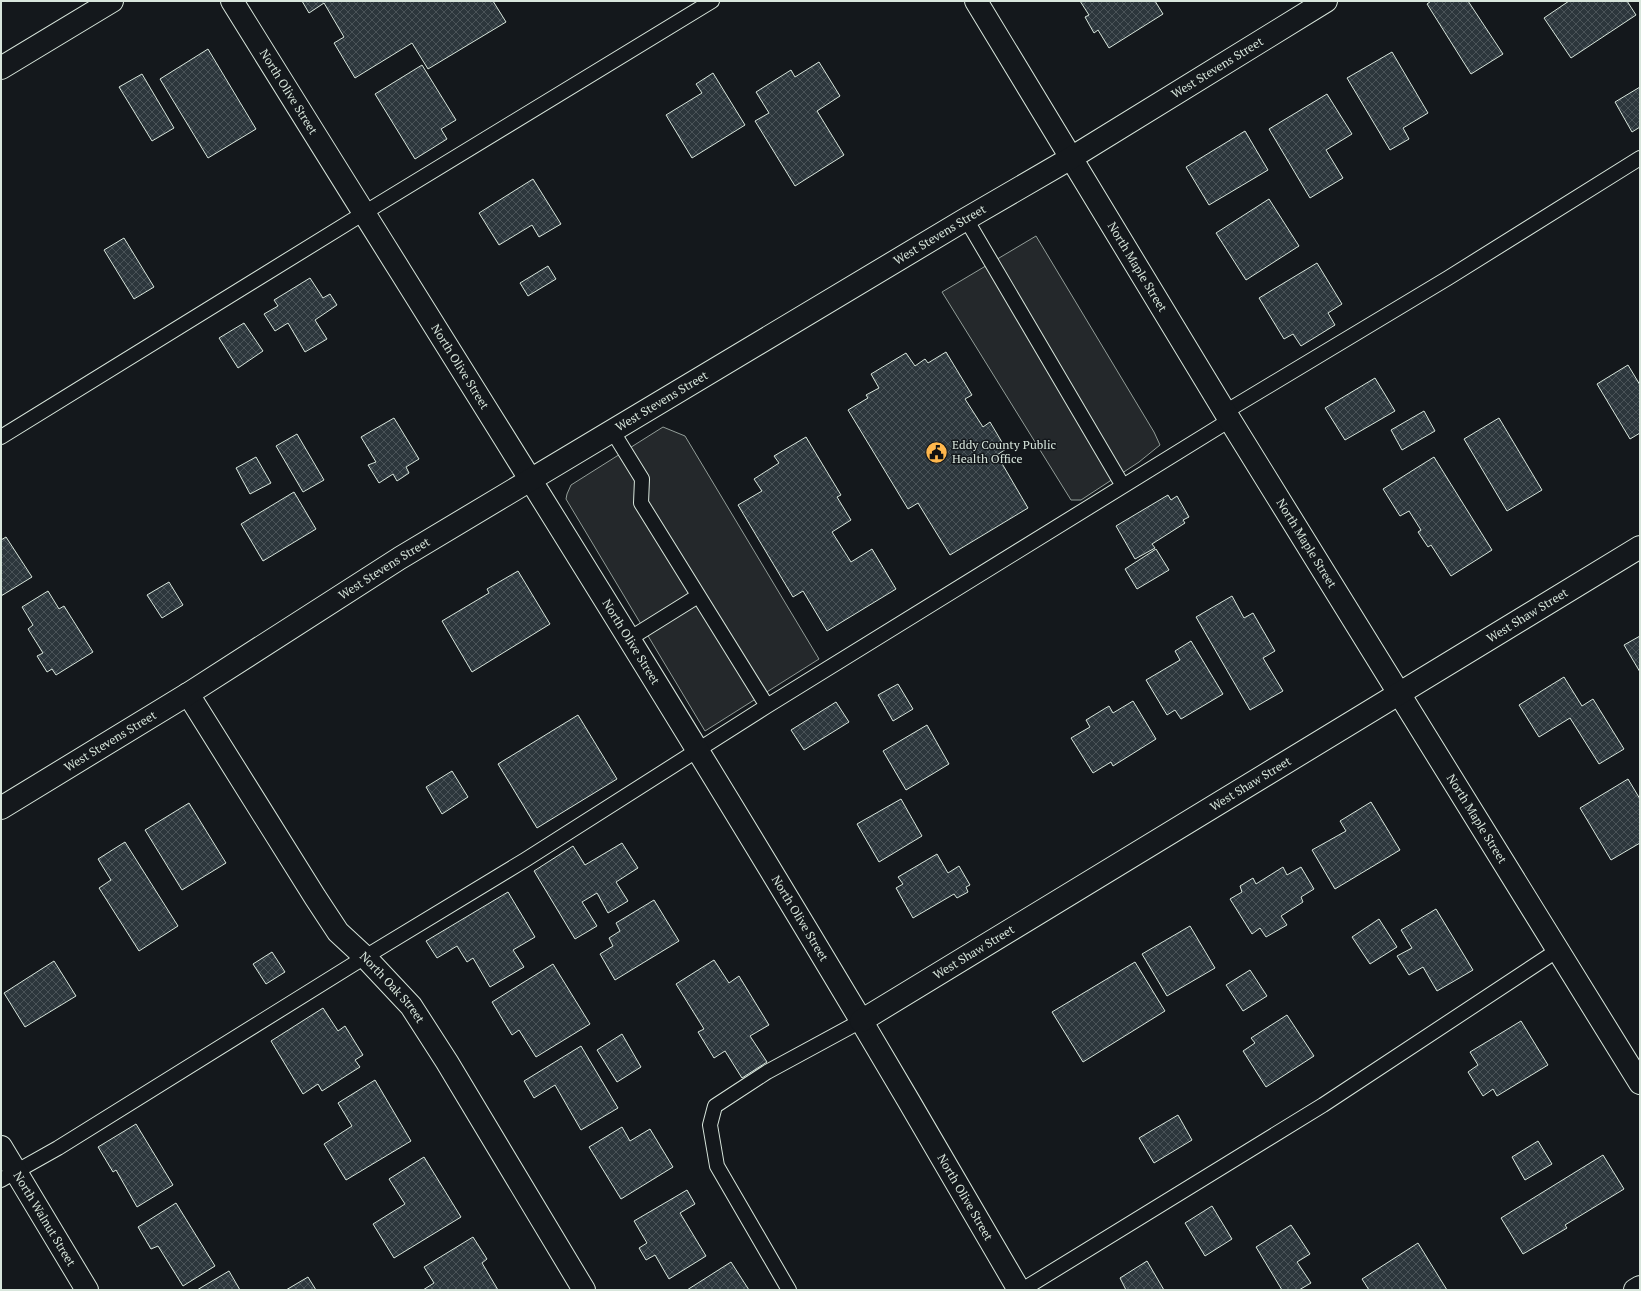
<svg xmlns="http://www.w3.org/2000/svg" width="1641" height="1291" font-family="'PT Serif',serif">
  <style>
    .parking { fill: #24282b; stroke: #939e99 }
    .building { fill: url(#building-cross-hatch); stroke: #d8e6dc }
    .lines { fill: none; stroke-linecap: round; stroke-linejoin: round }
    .lane-casing { stroke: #d8e6dc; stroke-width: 16 }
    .street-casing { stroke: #d8e6dc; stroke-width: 24 }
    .secondary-casing { stroke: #d8e6dc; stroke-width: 24 }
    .lane { stroke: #14181c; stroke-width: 14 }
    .street { stroke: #14181c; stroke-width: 22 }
    .secondary { stroke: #14181c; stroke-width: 22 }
    .labels { text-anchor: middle; stroke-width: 3; stroke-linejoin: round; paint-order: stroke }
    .street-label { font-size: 12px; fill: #d8e6dc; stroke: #14181c }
    .poi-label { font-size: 12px; fill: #d8e6dc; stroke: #14181c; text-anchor: start }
  </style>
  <defs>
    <pattern id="building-cross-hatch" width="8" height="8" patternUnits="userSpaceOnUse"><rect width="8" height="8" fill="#2c363c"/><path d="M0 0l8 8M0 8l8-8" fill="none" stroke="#4a5358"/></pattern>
  </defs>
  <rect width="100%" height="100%" fill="#14181c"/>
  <path class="parking" d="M1036,236L1154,432L1160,445L1139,462L1081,500H1071L942,292Z
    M663,427L685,436L819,659L705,731L566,499L567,494L571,485Z"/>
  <path class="building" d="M302,1H493L506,22L428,69L412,43L355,78L334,43L344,37L324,3L309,13Z
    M1080,1H1155L1163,14L1109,48L1098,30L1094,33L1085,17L1089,15Z
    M1431,1H1468L1503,54L1471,74L1427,4Z
    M1569,1H1627L1636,15L1571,58L1544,18Z
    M208,49L256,129L208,158L160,79Z
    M1392,52L1428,113L1403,128L1409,139L1390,150L1347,78Z
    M819,62L840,96L817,111L844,155L795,186L755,121L769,113L756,92L791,70L795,77Z
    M422,65L456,120L441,129L447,139L415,159L375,94Z
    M713,73L745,125L692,158L666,115L702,93L696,84Z
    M142,74L174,128L152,141L119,87Z
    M1640,87V127L1632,132L1615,102Z
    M1327,94L1352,134L1326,150L1343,178L1310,198L1269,129Z
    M1245,131L1268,170L1209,205L1186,167Z
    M533,179L561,224L539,237L532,225L499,245L479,213Z
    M1269,199L1299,246L1246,280L1216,233Z
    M124,238L154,287L134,299L104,250Z
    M1317,263L1342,304L1328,313L1335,325L1301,346L1293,334L1284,339L1259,298Z
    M548,266L556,279L528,296L520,283Z
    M310,278L323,298L330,294L337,305L315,320L327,339L305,352L288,323L275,331L264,314L278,306L274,300Z
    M244,323L263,351L238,368L219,338Z
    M946,352L972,395L965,399L983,427L990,422L1006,449L997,455L1028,508L950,555L918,503L908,509L848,410L868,398L866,395L879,388L871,374L906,353L915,366L925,359L928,363Z
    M1628,365L1640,385V433L1630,439L1597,384Z
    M1375,378L1395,411L1345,440L1325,408Z
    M1424,411L1435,431L1402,450L1391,430Z
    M394,418L419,459L406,467L409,473L397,481L393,474L379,483L368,465L376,462L361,437Z
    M1499,418L1542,490L1507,511L1464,439Z
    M297,434L324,480L303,492L276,446Z
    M806,437L841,495L837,497L851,520L832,532L851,562L872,549L896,589L827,631L803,591L793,597L738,505L762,491L754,479L779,463L774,456Z
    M256,457L271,483L250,494L236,468Z
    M1434,457L1492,550L1451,576L1431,545L1428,547L1418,532L1421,530L1409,511L1400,516L1383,489Z
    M294,492L316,529L263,561L241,524Z
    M1168,495L1171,500L1177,496L1189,517L1183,520L1185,523L1152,544L1155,548L1135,559L1116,526Z
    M6,537L32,577L1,596V540Z
    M1156,549L1169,570L1137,589L1125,569Z
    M518,571L550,624L472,672L442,621L489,593L487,589Z
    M169,582L183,605L162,618L147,595Z
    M48,591L59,609L64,606L93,652L56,675L52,669L47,672L37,656L43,653L28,629L33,625L22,607Z
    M1232,596L1244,618L1253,613L1275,651L1263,658L1283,691L1250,710L1196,617Z
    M1640,636V672L1624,645Z
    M1191,641L1223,694L1181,719L1175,710L1167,715L1146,680L1180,660L1175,651Z
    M1564,677L1582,706L1593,699L1624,749L1599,764L1570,718L1539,737L1519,705Z
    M898,684L913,709L893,721L878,695Z
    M1133,701L1156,739L1113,766L1111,762L1093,773L1071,738L1090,727L1086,720L1109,706L1113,713Z
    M836,702L849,722L804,750L791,730Z
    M578,715L617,779L537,828L498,764Z
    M927,725L949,764L906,790L883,751Z
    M452,771L468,797L442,814L426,787Z
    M1628,779L1640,799V843L1611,860L1580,808Z
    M901,799L922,836L879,862L857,824Z
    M1371,802L1400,850L1335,889L1312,850L1346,831L1340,821Z
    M189,803L226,863L182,890L145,830Z
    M125,842L178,926L139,951L99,888L111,880L98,859Z
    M622,843L638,868L616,882L628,901L608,913L597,893L582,902L597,926L575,939L534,871L573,846L585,865Z
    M937,854L948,873L959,866L970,885L966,887L968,892L957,898L954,894L913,918L896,888L903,884L898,877Z
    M1283,867L1287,875L1301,867L1314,889L1301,897L1303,902L1281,916L1287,925L1266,937L1260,928L1252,934L1230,899L1242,892L1240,886L1253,878L1256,884Z
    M508,892L535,937L513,950L524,967L490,987L473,958L467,962L457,946L437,958L426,941Z
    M654,900L679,941L615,980L600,954L613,946L609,938L620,931L616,923Z
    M1436,909L1473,970L1437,991L1423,967L1409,975L1397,956L1412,948L1401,930Z
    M1379,919L1397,947L1370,964L1352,937Z
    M1190,926L1215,968L1167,996L1142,954Z
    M272,952L285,972L266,984L253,964Z
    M714,960L729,983L739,976L769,1025L750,1036L767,1062L742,1078L725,1051L714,1058L698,1032L704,1029L676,984Z
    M54,961L76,996L25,1027L4,993Z
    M1135,962L1165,1011L1083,1062L1052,1012Z
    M553,964L590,1024L536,1057L519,1030L512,1035L492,1002Z
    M1250,970L1267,996L1243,1011L1226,985Z
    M323,1008L338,1031L345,1026L363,1055L355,1060L360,1067L322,1091L318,1084L303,1094L271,1041Z
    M1287,1015L1314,1056L1266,1087L1243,1051L1255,1043L1251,1038Z
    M1521,1021L1548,1065L1497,1096L1493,1089L1483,1096L1468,1072L1478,1065L1470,1052Z
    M622,1034L641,1067L617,1082L597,1050Z
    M581,1046L618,1108L581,1130L555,1085L534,1098L524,1081Z
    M375,1080L411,1141L346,1180L324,1144L352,1126L338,1103Z
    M1178,1115L1192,1140L1154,1163L1139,1138Z
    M136,1124L173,1185L137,1207L116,1170L113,1172L98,1147Z
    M622,1127L630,1141L650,1129L673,1167L621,1199L589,1147Z
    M1538,1141L1552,1164L1525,1180L1512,1157Z
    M1603,1155L1624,1189L1565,1225L1567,1228L1523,1254L1501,1218Z
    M424,1157L461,1217L394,1258L373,1224L405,1204L389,1179Z
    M687,1190L695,1204L680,1213L706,1256L669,1279L655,1255L646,1260L639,1248L647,1243L634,1221Z
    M176,1203L215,1266L183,1286L158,1246L151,1249L138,1227Z
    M1212,1206L1232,1239L1205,1256L1185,1223Z
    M1291,1225L1310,1254L1297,1262L1311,1283L1299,1290H1282L1256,1247Z
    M473,1237L487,1259L482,1263L498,1290H423L434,1283L424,1267Z
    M1418,1243L1447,1290H1369L1362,1279Z
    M1147,1261L1164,1290H1126L1120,1278Z
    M731,1262L749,1290H687Z
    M229,1271L240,1290H197Z
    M308,1277L316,1290H286Z"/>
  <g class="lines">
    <defs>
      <path id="lane" d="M966,219L1123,486
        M1225,412L1448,278L1640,158
        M613,432L642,479L641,503L767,706
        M1,437L364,213L712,1
        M629,639L698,596
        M1,1180L58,1148L365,957L525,860L767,706L1230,420
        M789,1290L717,1166L710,1125L715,1106L767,1072L861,1021
        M1022,1290L1323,1105L1558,950"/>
      <g id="street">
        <path id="s1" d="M232,1C443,341 657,678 862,1022C915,1111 967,1201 1019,1290"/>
        <path id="s2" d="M976,1L1225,412L1640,1083"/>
        <path id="s3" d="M188,694L315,897L338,932L365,957L411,1006L447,1062L584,1290"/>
        <path id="s4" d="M1,808L188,694L400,558L966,219L1071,158L1326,1"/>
        <path id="s5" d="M861,1021L1640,547"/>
        <path id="s6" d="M1,1147L87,1290"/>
        <path d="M1635,1290L1640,1287"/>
      </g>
      <path id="secondary" d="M1,68L112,1"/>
    </defs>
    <use href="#lane" class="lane-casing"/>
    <use href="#street" class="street-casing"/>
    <use href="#secondary" class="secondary-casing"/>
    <use href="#lane" class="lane"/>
    <use href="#street" class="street"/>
    <use href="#secondary" class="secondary"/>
  </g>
  <defs>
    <symbol id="civic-disc" viewBox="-11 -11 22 22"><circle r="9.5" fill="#ffb74d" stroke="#14181c"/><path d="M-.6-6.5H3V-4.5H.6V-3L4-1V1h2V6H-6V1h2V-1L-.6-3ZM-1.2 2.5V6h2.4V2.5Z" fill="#111"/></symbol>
  </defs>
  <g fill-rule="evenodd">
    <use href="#civic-disc" x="924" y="440" width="25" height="25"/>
  </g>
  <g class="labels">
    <g class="street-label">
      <text dy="4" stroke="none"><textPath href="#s4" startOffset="1424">West Stevens Street</textPath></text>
      <text dy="4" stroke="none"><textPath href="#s1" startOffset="107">North Olive Street</textPath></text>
      <text dy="4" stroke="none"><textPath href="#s4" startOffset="1100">West Stevens Street</textPath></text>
      <text dy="4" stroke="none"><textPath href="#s2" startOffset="311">North Maple Street</textPath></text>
      <text dy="4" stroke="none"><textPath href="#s1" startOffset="431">North Olive Street</textPath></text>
      <text dy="4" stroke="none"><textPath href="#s4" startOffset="776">West Stevens Street</textPath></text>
      <text dy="4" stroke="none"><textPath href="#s2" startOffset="635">North Maple Street</textPath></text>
      <text dy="4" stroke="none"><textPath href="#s4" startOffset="452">West Stevens Street</textPath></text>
      <text dy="4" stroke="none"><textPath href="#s5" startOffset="780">West Shaw Street</textPath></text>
      <text dy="4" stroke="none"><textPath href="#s1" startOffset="755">North Olive Street</textPath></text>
      <text dy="4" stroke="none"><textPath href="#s4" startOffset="128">West Stevens Street</textPath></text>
      <text dy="4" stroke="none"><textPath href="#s5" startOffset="456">West Shaw Street</textPath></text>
      <text dy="4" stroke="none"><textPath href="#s2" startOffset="959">North Maple Street</textPath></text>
      <text dy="4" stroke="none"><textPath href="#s1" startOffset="1079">North Olive Street</textPath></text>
      <text dy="4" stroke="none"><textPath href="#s5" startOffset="132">West Shaw Street</textPath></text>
      <text dy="4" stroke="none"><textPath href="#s3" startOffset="359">North Oak Street</textPath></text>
      <text dy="4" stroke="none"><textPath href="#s1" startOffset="1403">North Olive Street</textPath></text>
      <text dy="4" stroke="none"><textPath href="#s6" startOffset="84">North Walnut Street</textPath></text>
    </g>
    <g class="poi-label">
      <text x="952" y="449">Eddy County Public<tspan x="952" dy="14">Health Office</tspan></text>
    </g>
  </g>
  <rect width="1641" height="1291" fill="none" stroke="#d8e6dc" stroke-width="4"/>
</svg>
